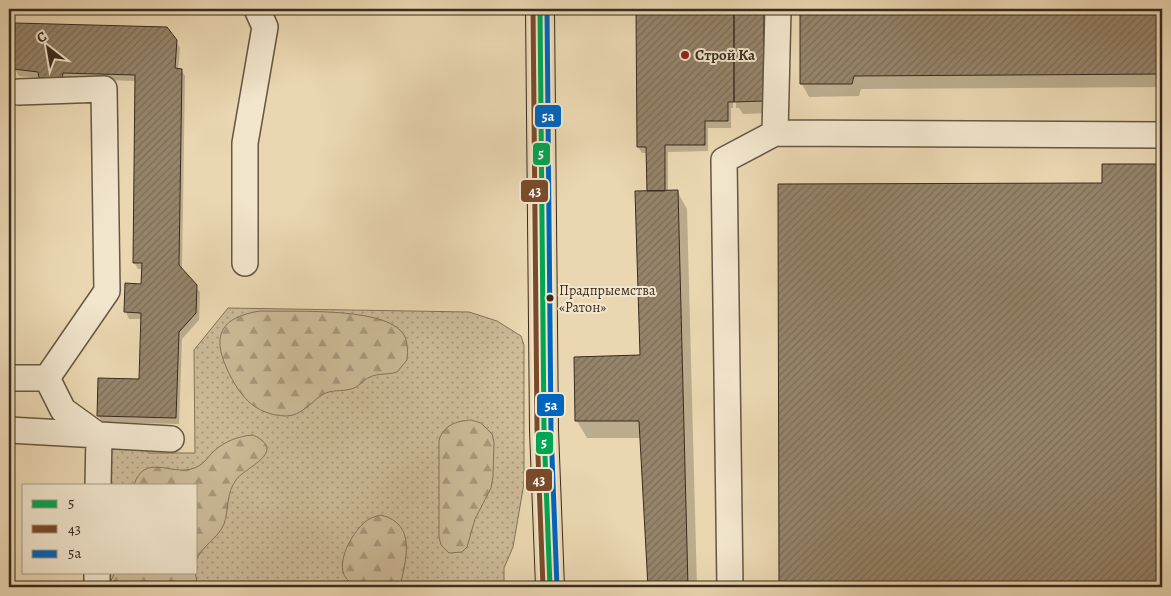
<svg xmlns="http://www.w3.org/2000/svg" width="1171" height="596" font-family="Alegreya,serif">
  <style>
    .grass { fill: url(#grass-dots); stroke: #83725b }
    .forest { fill: url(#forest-firs); stroke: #83725b }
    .shadow { fill: #0003 }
    .building { fill: url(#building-hatch); stroke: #3a2b1e }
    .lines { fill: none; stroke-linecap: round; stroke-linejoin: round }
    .minor-casing { stroke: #665643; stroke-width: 28 }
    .major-casing { stroke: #3a2b1e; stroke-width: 30 }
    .minor { stroke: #f1e5cc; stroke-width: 25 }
    .major { stroke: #ead7b1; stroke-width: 28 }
    .bus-1-casing { stroke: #f1e5cc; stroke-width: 9 }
    .bus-2-casing { stroke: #f1e5cc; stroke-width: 9 }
    .bus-3-casing { stroke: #f1e5cc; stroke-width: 9 }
    .bus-1 { stroke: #00a651; stroke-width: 5 }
    .bus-2 { stroke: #7a4b2a; stroke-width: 5 }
    .bus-3 { stroke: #0065bd; stroke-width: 5 }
    .poi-dot { fill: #8f2418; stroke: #f1e5cc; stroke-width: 2 }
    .bus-dot { fill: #3a2b1e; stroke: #f1e5cc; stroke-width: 2 }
    .labels { text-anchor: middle; stroke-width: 4; stroke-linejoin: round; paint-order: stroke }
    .bus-label { font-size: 14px; fill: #3a2b1e; stroke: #f1e5cc; text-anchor: start }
    .poi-label { font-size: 15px; font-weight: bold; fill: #3a2b1e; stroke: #f1e5cc; text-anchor: start }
    .line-badge { stroke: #f1e5cc; stroke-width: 2 }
    .badge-label { font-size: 14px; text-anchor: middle; font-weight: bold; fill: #fff }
  </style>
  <defs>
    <pattern id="grass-dots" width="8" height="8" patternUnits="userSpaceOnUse" patternTransform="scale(1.25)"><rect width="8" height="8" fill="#ccba98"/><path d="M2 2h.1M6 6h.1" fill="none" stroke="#a7977b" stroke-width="1.8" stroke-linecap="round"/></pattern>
    <pattern id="forest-firs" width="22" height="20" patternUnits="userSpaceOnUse" patternTransform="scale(1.25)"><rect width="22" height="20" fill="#ccba98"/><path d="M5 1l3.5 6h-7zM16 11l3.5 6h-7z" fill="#a7977b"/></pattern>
    <pattern id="building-hatch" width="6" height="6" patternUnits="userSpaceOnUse" patternTransform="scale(1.25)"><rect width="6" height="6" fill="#96846a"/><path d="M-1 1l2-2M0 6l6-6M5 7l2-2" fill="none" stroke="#7b6c57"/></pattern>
  </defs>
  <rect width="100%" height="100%" fill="#ead7b1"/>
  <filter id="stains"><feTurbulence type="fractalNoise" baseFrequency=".004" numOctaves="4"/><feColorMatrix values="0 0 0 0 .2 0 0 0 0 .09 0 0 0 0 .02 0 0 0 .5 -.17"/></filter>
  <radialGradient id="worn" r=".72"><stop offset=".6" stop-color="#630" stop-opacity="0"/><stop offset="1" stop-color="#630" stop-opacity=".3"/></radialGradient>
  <path class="grass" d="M228,308L469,312L497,321L521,336L524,345V483L513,547L504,568V587H106V572H196V485H107L108,454L112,447H140L149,453H195L194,350Z"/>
  <path class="forest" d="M260,311C293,312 379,307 401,331C408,338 408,350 407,360L397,372C388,375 378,373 370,377C363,380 359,387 351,389C341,392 331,389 322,395C310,403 301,416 286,416C254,415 239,395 227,369C211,334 222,317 260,311Z
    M471,420L481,423L492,434L494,442L493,477L491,488L475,519L467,547L462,552L449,553L441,545L439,537V440C444,425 456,421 471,420Z
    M253,435C289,452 245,467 236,480C226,493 229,510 224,524C218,539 201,546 196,561V485H134C144,453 171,475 191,469C203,466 206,459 214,451C225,441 239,436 253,435Z
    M381,515C417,524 406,559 400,587C384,587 363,591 350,582C330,568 354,528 369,519C373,517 377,516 381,515Z
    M115,572H195L198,587H108Z"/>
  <path class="shadow" d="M637,9H733V108H736L735,9H770L769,113L743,114L739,108H731V128H708V151L668,152V192L677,191L687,209L697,587H649L641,438H587L577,421L641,356L648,153H642L638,147Z
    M801,9H1162V87L861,89L859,96L809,97L802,84Z
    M16,25L176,41L180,48L178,70H181L185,76L182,270L200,292L199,320L182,339L179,424L102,422L98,415L140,380L142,319H129L126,312L142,285L143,269H138L134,262L136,81L66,79L44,85L40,78L19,76L15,69Z
    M1104,165H1162V587H780L779,185L1104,184Z"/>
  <path class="building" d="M636,9H734V102H728V121H705V145H665V191H647L646,147H637Z
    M734,9H764L763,101L734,102Z
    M800,9H1162V74L854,76L852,84H800Z
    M15,23L167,27L177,40L175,68L182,69L179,265L197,285L196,313L179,332L176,418L97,416L98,378L139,379L141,313L124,312L125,283L141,284L142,263H133L135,75L63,73L62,80L39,78L38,72L14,69Z
    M1102,164H1162V587H779L778,184L1102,183Z
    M678,190L688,587H648L639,421H575L574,357L640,355L635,191Z"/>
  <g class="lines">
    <defs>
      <path id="minor" d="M19,92L104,89L107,291L47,378L63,410L99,436L98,485
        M775,133L778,9
        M245,263V143L265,27L257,9
        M9,378H47
        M9,430L171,439
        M97,587V572
        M730,587L724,160L775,133L1162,135"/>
      <path id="major" d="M540,9L544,430L550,587"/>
    </defs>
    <use href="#minor" class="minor-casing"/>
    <use href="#major" class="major-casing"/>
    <use href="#minor" class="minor"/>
    <use href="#major" class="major"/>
    <defs>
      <path id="bus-1" d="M540,9L544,430L550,587"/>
      <path id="bus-2" d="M533,9L537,430L543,587"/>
      <path id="bus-3" d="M547,9L551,430L557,587"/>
    </defs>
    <use href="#bus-1" class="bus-1-casing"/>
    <use href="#bus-2" class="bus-2-casing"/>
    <use href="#bus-3" class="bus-3-casing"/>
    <use href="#bus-1" class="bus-1"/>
    <use href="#bus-2" class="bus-2"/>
    <use href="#bus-3" class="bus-3"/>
  </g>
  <circle class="poi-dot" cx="685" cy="55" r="5"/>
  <circle class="bus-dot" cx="550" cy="298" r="4.5"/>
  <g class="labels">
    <g class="bus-label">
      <text x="559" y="295">Прадпрыемства<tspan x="559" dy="17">«Ратон»</tspan></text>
    </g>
    <g class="poi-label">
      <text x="695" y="60">Строй Ка</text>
    </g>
  </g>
  <g class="line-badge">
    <rect x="534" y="104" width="28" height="24" rx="5" fill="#0065bd"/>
    <rect x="532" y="142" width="19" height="24" rx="5" fill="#00a651"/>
    <rect x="520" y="179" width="29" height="24" rx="5" fill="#7a4b2a"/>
    <rect x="536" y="393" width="29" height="24" rx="5" fill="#0065bd"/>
    <rect x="535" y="431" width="19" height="24" rx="5" fill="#00a651"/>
    <rect x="525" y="468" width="28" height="24" rx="5" fill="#7a4b2a"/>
  </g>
  <g class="badge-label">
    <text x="548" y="121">5а</text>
    <text x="541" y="158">5</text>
    <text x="535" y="196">43</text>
    <text x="551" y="410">5а</text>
    <text x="544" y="447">5</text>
    <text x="539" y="485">43</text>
  </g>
  <rect width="1171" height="596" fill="none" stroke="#ead7b1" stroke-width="30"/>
  <rect x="10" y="10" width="1151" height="576" fill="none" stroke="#3a2b1e" stroke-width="2.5"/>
  <rect x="15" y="15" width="1141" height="566" fill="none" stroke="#3a2b1e"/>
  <rect x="22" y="484" width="175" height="90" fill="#f1e5cc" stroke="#a89b86"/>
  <rect x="32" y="500" width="25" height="8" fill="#00a651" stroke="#a89b86"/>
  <text x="68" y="508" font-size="15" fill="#3a2b1e">5</text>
  <rect x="32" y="525" width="25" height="8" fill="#7a4b2a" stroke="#a89b86"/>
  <text x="68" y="534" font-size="15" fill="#3a2b1e">43</text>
  <rect x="32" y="550" width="25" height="8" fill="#0065bd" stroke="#a89b86"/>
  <text x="68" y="558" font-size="15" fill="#3a2b1e">5а</text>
  <g transform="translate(48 48) rotate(329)" stroke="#f1e5cc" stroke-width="4" paint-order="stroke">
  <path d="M0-4L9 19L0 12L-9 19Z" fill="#3a2b1e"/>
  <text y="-8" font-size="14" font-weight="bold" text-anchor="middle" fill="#3a2b1e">С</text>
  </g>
  <rect width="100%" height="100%" filter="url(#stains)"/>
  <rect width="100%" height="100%" fill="url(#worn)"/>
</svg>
